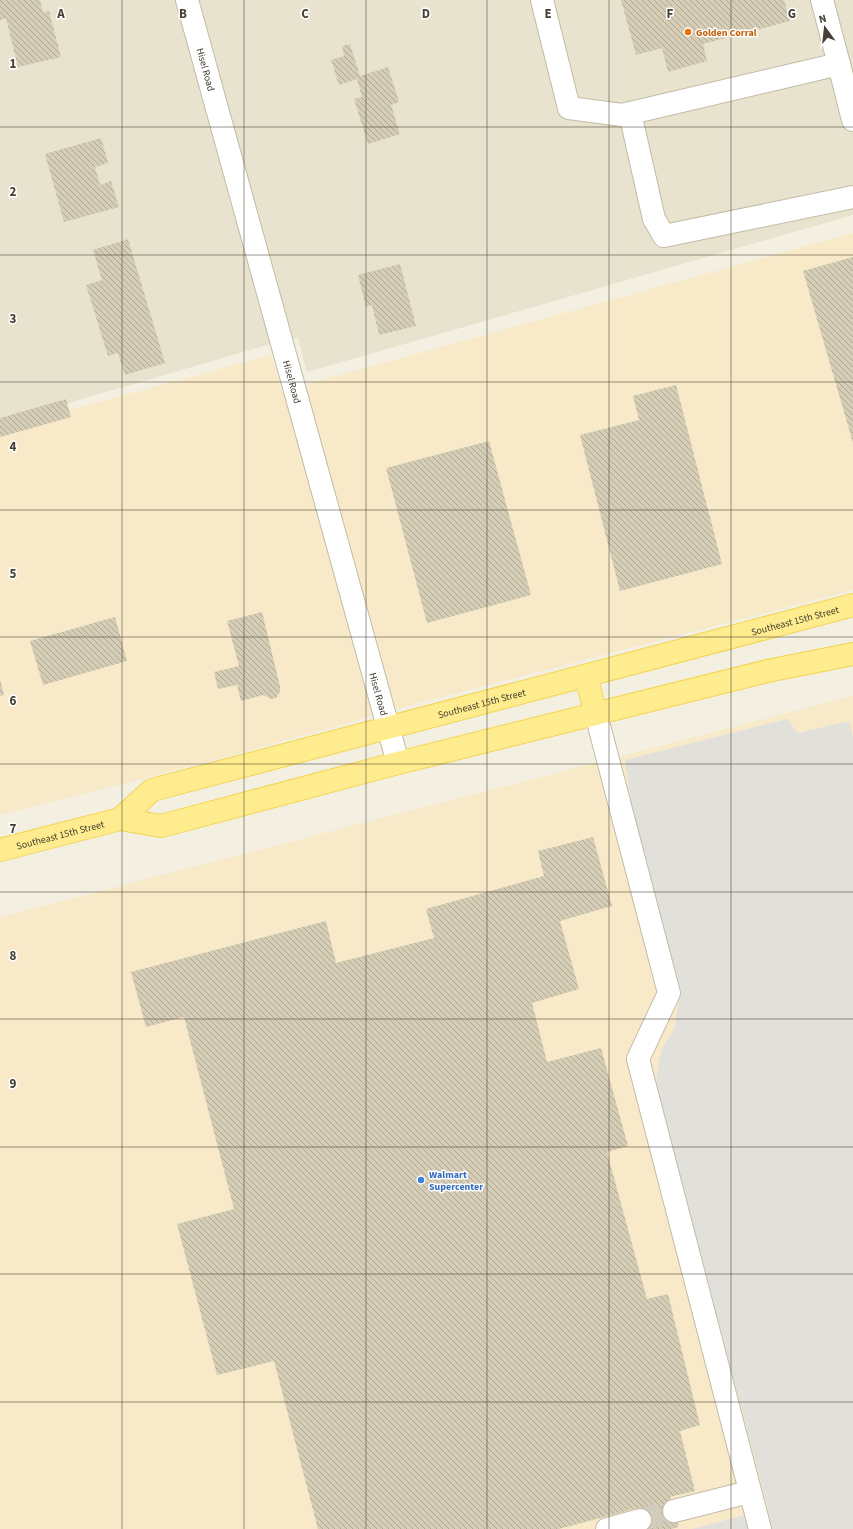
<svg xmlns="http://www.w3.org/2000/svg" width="853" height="1529" font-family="'Source Sans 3',sans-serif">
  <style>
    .residential { fill: #e8e3cf }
    .commercial { fill: #f8eac9 }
    .parking { fill: #e2e0db }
    .building { fill: url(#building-back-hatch) }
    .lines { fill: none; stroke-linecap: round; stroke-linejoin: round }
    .minor-tunnel { stroke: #d0cdbe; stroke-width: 22; stroke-dasharray: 22 11; stroke-linecap: butt }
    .minor-casing { stroke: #c2bca6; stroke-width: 24 }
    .major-casing { stroke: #f1d452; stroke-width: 24 }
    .minor { stroke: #fff; stroke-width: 22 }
    .major { stroke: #ffec8e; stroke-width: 22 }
    .grid { fill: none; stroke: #454032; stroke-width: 1; stroke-opacity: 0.55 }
    .food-dot { fill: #e8710a; stroke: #fff; stroke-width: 1.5 }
    .shop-dot { fill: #3f7fe0; stroke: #fff; stroke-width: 1.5 }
    .labels { text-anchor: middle; stroke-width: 3; stroke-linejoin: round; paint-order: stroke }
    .food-label { font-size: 10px; font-weight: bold; fill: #c56008; stroke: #fff; text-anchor: start }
    .street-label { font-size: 10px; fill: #454032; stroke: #fff }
    .shop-label { font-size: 10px; font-weight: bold; fill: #366cbe; stroke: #fff; text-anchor: start }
    .grid-label { font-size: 13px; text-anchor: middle; font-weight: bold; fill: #454032; stroke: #fff; stroke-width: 3; stroke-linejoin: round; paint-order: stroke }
  </style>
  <defs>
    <pattern id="building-back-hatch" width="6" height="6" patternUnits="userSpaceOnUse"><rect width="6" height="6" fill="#d5cdb6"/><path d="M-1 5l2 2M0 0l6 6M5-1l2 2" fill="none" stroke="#afa895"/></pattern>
  </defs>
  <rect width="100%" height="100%" fill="#f3f0e1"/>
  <path class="residential" d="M0,0H853V215L307,372L298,338L264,346L0,423Z"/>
  <path class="commercial" d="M853,233V590L419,703L200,764L0,815V429L271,355L282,391Z
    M853,696V1529H0V917Z"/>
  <path class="parking" d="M787,719L798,733L849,721L853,737V1529H692L768,1509L656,1085L659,1060L663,1047L674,1029L680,996L634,825L625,760Z"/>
  <path class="building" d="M0,0H40L43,13L49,11L61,57L18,67L6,18L0,20Z
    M621,0H784L790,21L703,44L707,61L668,72L662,48L636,55Z
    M350,44L360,76L388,67L399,102L391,105L400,134L368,144L354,99L362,97L357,79L339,85L331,60L344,56L342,46Z
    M101,138L108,163L95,167L100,185L111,181L119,207L64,222L45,154Z
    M128,239L165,363L125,375L118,353L108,356L86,285L102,280L93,250Z
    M853,257V443L803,271Z
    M400,264L416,326L379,335L372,305L366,307L358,275Z
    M676,385L722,564L620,591L580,435L639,420L633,396Z
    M66,399L71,417L0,437V418Z
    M489,441L531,595L427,623L386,468Z
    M262,612L280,686V692L276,698L271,699L263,695L241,701L237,685L218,689L214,672L239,666L227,621Z
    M115,617L127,661L43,685L30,641Z
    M0,679L4,695L0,696Z
    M593,837L612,906L560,921L579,989L532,1003L547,1062L601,1048L628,1146L607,1152L647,1299L668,1294L700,1425L680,1431L695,1491L670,1497L679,1527L671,1529H643L637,1508L559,1529H318L274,1361L217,1375L177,1224L234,1209L184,1017L146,1027L131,972L326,921L336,963L434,938L426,909L544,876L538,851Z"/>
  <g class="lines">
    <path class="minor-tunnel" d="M640,1520L674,1511"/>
    <defs>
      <g id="minor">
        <path id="s1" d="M187,0L398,763"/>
        <path d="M542,0L569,108L622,115L839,64L822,0"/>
        <path d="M839,64L853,120"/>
        <path d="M630,113L654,219L664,236L853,197"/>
        <path d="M596,714L669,993L638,1059L760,1529"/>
        <path d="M674,1511L749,1492"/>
        <path d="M607,1529L640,1520"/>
      </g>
      <g id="major">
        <path d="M586,676L596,714"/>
        <path id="s2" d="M120,819L152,790L853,605"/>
        <path id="s3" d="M0,850L120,819L161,826L398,763L772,670L853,654"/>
      </g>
    </defs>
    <use href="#minor" class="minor-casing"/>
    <use href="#major" class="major-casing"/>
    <use href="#minor" class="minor"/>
    <use href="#major" class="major"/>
  </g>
  <path class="grid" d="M122,0V1529M244,0V1529M366,0V1529M487,0V1529M609,0V1529M731,0V1529M0,127H853M0,255H853M0,382H853M0,510H853M0,637H853M0,764H853M0,892H853M0,1019H853M0,1147H853M0,1274H853M0,1402H853"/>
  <circle class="food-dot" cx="688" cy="32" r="4"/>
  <circle class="shop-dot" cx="421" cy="1180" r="4"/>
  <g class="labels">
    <g class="food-label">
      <text x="696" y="36">Golden Corral</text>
    </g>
    <g class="street-label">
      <text dy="4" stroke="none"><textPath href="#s1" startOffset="72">Hisel Road</textPath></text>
      <text dy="4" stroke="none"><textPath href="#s1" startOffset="396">Hisel Road</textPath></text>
      <text dy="4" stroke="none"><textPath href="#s2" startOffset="708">Southeast 15th Street</textPath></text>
      <text dy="4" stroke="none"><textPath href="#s1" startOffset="720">Hisel Road</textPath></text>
      <text dy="4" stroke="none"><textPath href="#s2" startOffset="384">Southeast 15th Street</textPath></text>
      <text dy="4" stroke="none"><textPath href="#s3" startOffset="62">Southeast 15th Street</textPath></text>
    </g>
    <g class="shop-label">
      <text x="429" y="1178">Walmart<tspan x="429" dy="12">Supercenter</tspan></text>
    </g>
  </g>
  <g class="grid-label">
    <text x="61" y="18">A</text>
    <text x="183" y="18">B</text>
    <text x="305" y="18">C</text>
    <text x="426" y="18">D</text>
    <text x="548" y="18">E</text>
    <text x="670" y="18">F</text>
    <text x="792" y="18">G</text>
    <text x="13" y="68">1</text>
    <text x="13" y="196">2</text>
    <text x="13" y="323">3</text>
    <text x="13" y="451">4</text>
    <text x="13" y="578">5</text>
    <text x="13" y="705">6</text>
    <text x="13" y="833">7</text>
    <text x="13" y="960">8</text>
    <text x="13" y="1088">9</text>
  </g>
  <g transform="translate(825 28) rotate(345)" stroke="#ffffff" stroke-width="3" paint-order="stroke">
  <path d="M0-3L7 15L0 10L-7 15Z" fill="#454032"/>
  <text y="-6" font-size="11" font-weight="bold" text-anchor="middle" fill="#454032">N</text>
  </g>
</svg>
